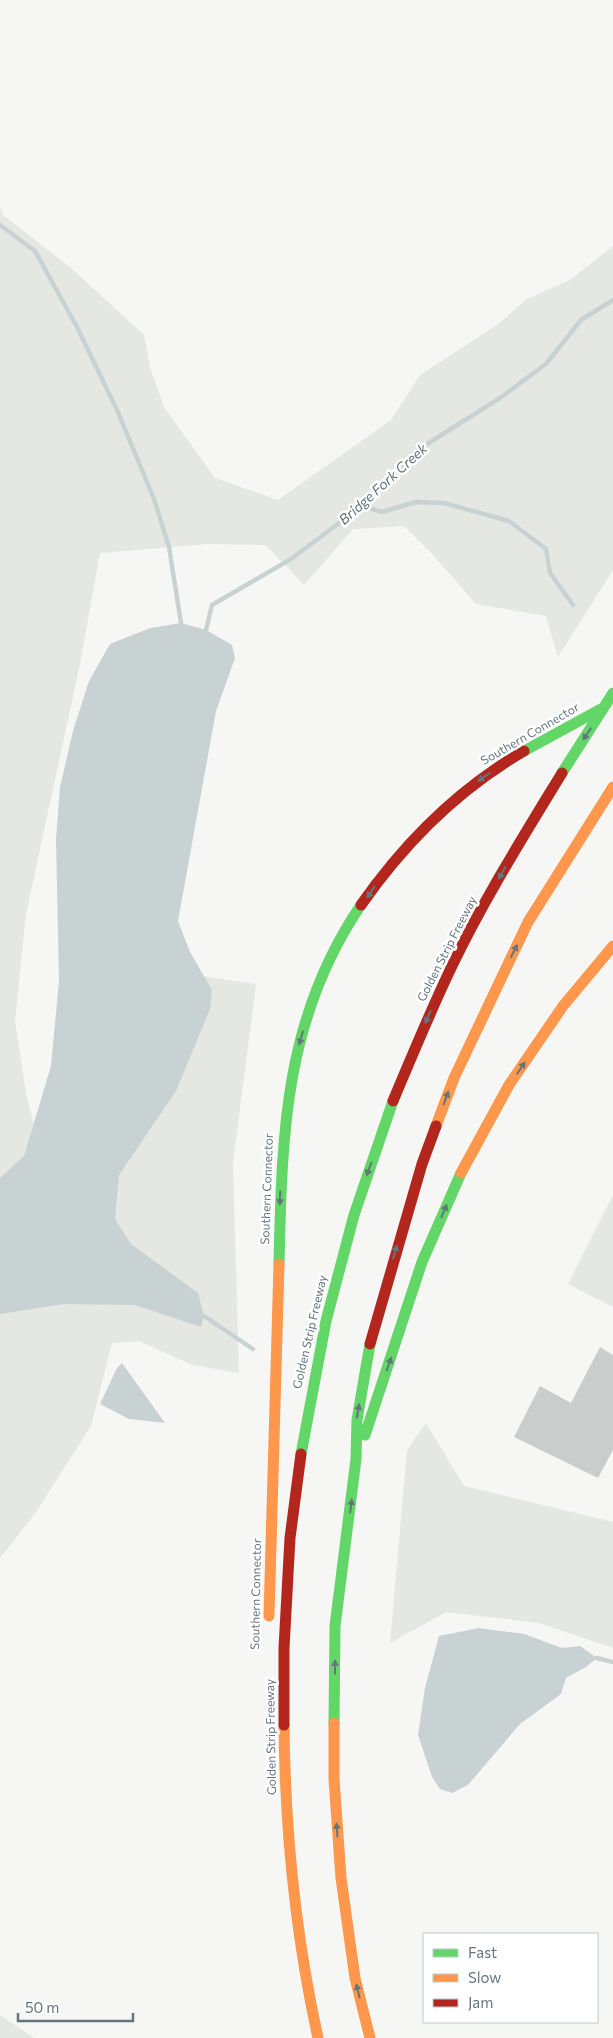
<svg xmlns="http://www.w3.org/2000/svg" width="613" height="2038" font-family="Commissioner,sans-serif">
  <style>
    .green { fill: #e5e7e2 }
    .water { fill: #c8d2d3 }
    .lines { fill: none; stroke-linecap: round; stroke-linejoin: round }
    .stream { stroke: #c8d2d3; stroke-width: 4.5 }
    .building { fill: #cbcdcd }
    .fast { stroke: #63d668; stroke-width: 11 }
    .slow { stroke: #ff974d; stroke-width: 11 }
    .jam { stroke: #b3261e; stroke-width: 11 }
    .oneway { fill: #64757c }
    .labels { text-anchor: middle; stroke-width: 5; stroke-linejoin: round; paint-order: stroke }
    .street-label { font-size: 12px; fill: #64757c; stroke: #fff }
    .water-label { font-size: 14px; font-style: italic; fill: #5f7478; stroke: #fff }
  </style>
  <rect width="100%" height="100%" fill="#f6f6f5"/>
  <path class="green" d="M0,207L3,215L71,268L144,335L150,367L164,407L215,478L278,500L391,420L420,375L497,325L527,299L570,280L613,246V570L558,657L546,616L476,604L433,555L404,526L353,529L304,585L266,545L207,544L100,553L80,664L26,914L15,1021L26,1093L37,1137L173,972L256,984L233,1163L239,1373L192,1365L139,1341L112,1343L91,1426L34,1515L0,1558Z
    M613,1195V1307L568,1284Z
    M426,1423L464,1486L613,1522V1648L539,1623L446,1612L390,1643L407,1450Z
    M0,2015L34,2038H0Z"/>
  <path class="water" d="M181,623L206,630L232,645L235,658L216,711L178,921L190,952L212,990L210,1009L176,1091L119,1175L115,1219L131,1244L198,1293L204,1316L201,1327L135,1305L64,1304L0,1314V1178L24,1156L51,1066L59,981L56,839L60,787L73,731L89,681L110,644L150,628Z
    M122,1363L165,1423L129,1419L100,1404L117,1368Z
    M479,1628L524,1634L562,1648L580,1646L597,1658L586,1667L566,1678L561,1694L520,1724L468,1785L452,1793L440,1789L432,1777L418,1735L425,1688L439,1636Z"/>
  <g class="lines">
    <path class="stream" d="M0,225L35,251L77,327L117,410L154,499L169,547L181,623
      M362,506L382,512L416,502L444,503L509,521L546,549L550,573L573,605
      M206,630L212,605L291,559L362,506L416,451L500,398L546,364L581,320L613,300
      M204,1316L253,1349
      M597,1658L613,1662"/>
  </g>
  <path class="building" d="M600,1347L613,1355V1450L598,1478L514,1437L540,1386L571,1403Z"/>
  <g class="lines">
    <path class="fast" d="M524,751L601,709
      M562,773L613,693
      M279,1264C282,1134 284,1018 361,905
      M365,1435L422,1262L461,1173
      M301,1454L326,1321L354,1215L393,1101
      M334,1723L335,1626L356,1459L357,1420L370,1344"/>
    <path class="slow" d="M436,1126L454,1078L528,922L613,787
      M461,1173L509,1085L563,1006L613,946
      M269,1616L279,1264
      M334,1723V1779L341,1878L355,1978L370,2038
      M284,1725C285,1827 296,1938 318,2038"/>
    <path class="jam" d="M361,905C405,842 457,790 524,751
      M393,1101C412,1056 430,1012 451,968C483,901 523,837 562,773
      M370,1344L422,1164L436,1126
      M284,1725V1648L290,1538L301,1454"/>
  </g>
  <defs><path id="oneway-solid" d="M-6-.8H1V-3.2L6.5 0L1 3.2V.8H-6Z" transform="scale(1.25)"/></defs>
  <g class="oneway">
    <use href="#oneway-solid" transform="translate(587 734) rotate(123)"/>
    <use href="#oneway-solid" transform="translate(484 777) rotate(145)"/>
    <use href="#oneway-solid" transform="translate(502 873) rotate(119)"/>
    <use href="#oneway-solid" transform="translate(371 892) rotate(124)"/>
    <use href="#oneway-solid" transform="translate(514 951) rotate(-63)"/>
    <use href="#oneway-solid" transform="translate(428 1017) rotate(113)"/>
    <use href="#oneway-solid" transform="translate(301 1038) rotate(106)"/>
    <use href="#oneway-solid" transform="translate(521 1068) rotate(-56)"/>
    <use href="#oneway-solid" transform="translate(446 1098) rotate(-70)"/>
    <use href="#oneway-solid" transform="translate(369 1169) rotate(110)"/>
    <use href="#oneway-solid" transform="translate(280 1198) rotate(92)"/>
    <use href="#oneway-solid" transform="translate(444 1211) rotate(-67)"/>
    <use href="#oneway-solid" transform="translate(395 1252) rotate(-74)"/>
    <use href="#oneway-solid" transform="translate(389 1364) rotate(-71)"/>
    <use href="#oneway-solid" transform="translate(358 1411) rotate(-80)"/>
    <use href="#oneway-solid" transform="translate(351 1506) rotate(-83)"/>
    <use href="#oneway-solid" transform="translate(335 1667) rotate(-90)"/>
    <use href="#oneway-solid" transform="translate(337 1830) rotate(-94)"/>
    <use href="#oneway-solid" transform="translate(358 1991) rotate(-103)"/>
  </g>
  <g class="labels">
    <g class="street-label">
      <text transform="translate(530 734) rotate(-30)" y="4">Southern Connector</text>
      <text transform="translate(447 949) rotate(-63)" y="4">Golden Strip Freeway</text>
      <text transform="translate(267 1189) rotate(-88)" y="4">Southern Connector</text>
      <text transform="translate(310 1332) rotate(-77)" y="4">Golden Strip Freeway</text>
      <text transform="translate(256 1594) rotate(-89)" y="4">Southern Connector</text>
      <text transform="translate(271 1737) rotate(-91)" y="4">Golden Strip Freeway</text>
    </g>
    <g class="water-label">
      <text transform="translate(383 484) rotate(-42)" y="5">Bridge Fork Creek</text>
    </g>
  </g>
  <rect x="423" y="1933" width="175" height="90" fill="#ffffff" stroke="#c1c8cb"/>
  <rect x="433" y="1949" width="25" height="8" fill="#63d668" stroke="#c1c8cb"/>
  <text x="468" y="1958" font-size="15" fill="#64757c">Fast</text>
  <rect x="433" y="1974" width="25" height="8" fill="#ff974d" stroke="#c1c8cb"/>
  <text x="468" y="1983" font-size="15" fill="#64757c">Slow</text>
  <rect x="433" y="1999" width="25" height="8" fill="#b3261e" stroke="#c1c8cb"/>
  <text x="468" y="2008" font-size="15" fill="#64757c">Jam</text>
  <path d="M18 2013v8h115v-8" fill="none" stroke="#64757c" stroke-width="2.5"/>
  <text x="25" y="2013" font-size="15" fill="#64757c" stroke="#ffffff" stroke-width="4" paint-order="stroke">50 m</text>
</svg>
